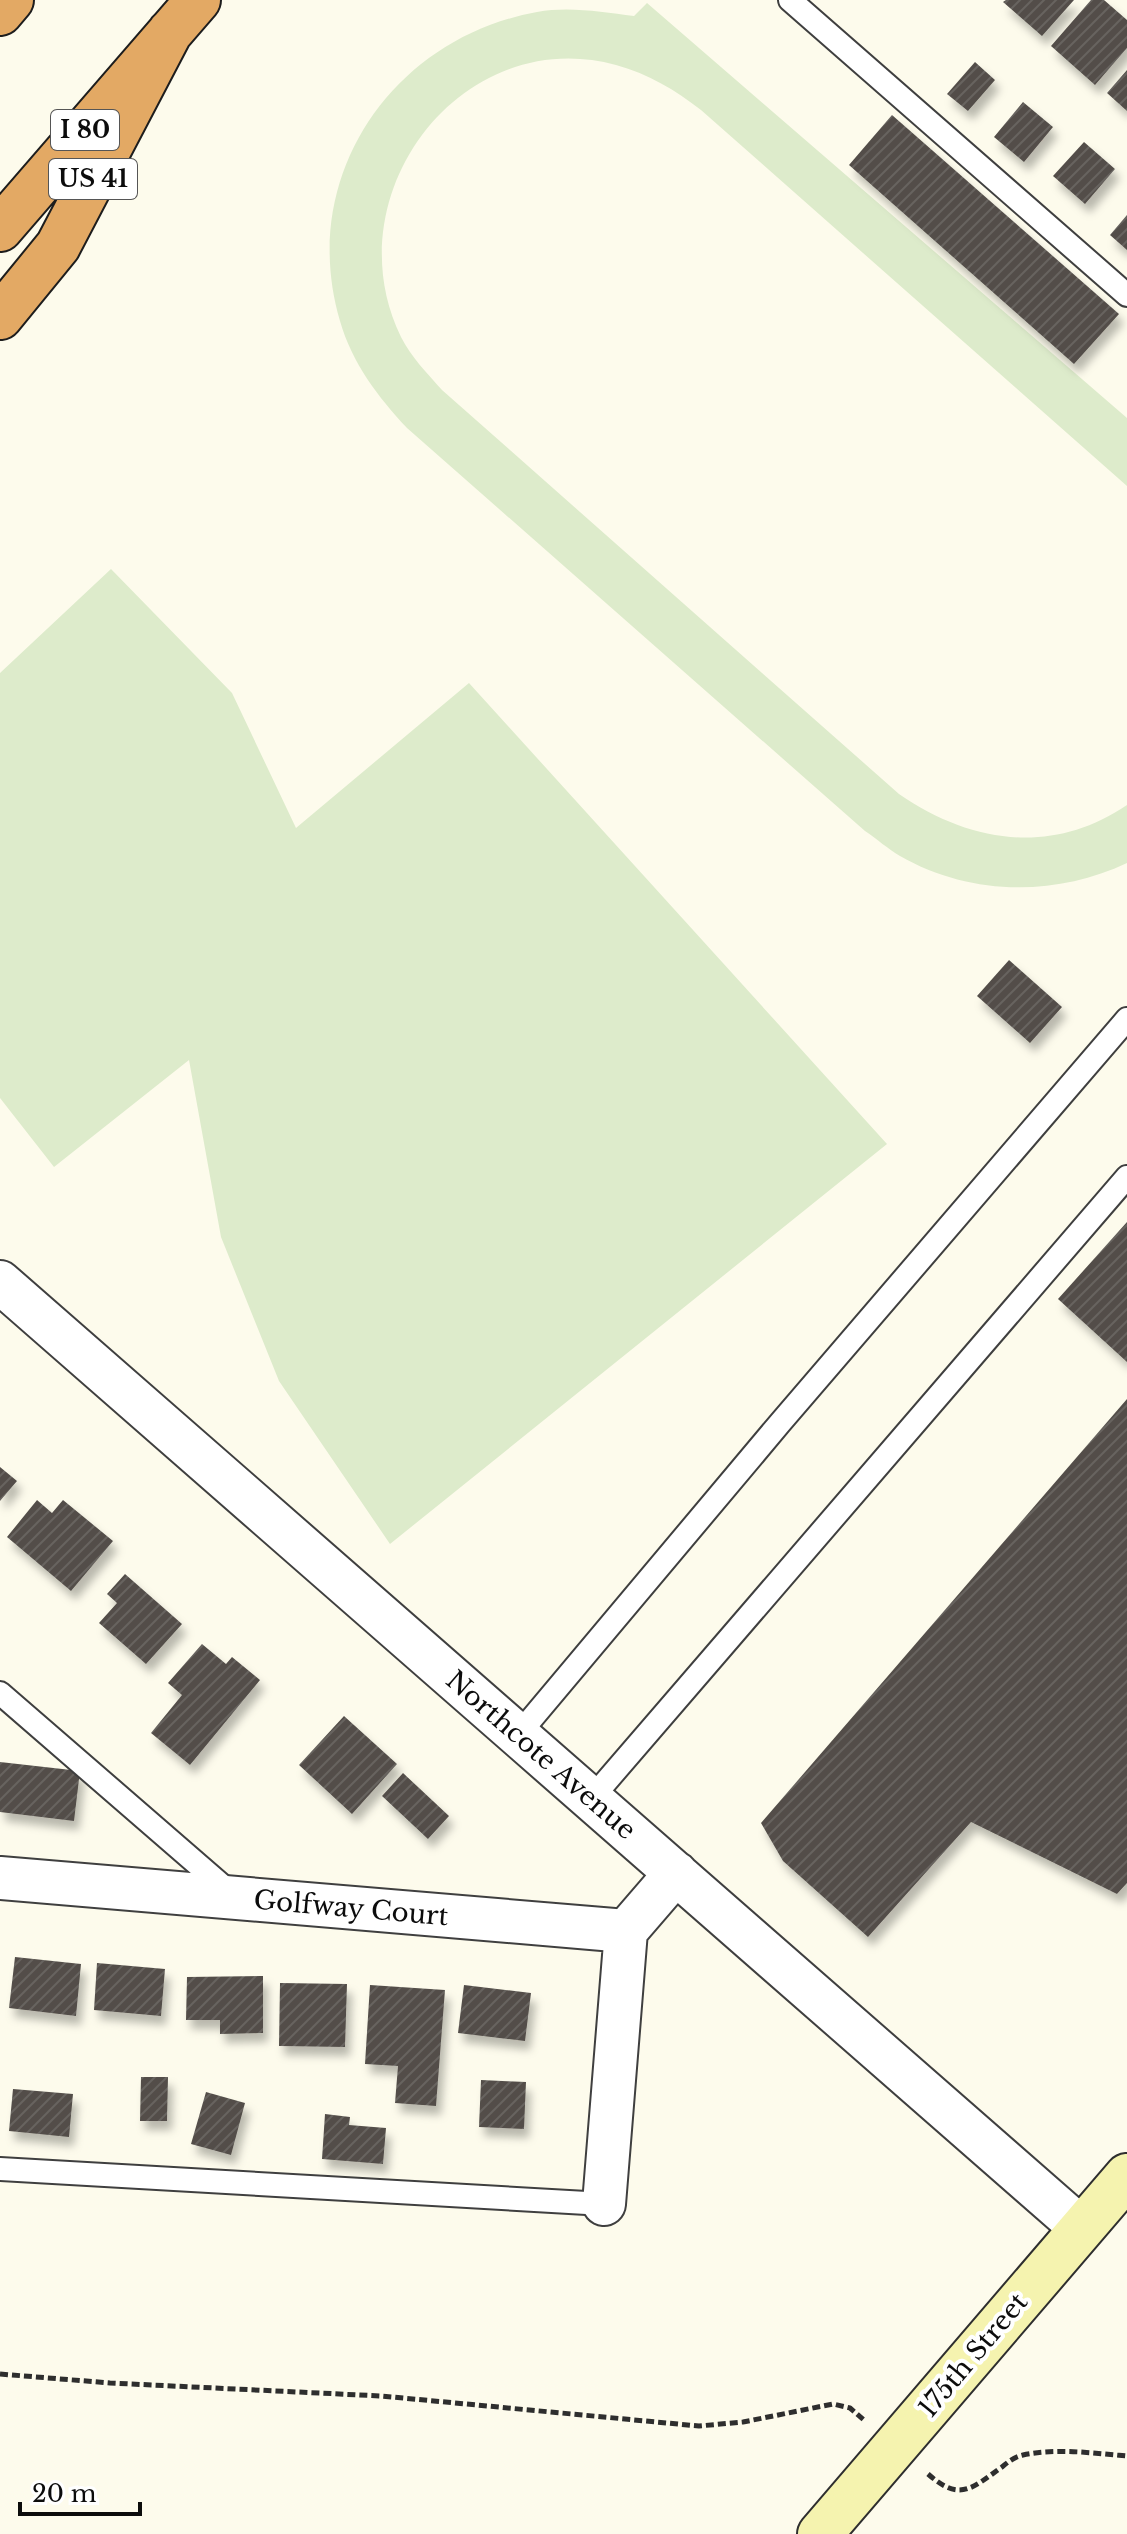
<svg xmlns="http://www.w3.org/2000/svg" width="1127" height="2534" font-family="'Libre Baskerville',serif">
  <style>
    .pitch { fill: #ddebcb }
    .building { fill: url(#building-hatch); filter: url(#shadow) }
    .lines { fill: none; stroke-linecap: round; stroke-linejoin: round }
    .lane-casing { stroke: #3f3f3f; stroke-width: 26 }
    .street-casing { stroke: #3f3f3f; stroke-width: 46 }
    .secondary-casing { stroke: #2e2e2e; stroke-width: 48 }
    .highway-casing { stroke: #1d1d1d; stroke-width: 48 }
    .path { stroke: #2e2e2e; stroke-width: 5; stroke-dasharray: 8 4; stroke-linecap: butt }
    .lane { stroke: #fff; stroke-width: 22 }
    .street { stroke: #fff; stroke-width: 42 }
    .secondary { stroke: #f5f3af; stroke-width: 44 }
    .highway { stroke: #e3a964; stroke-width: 44 }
    .labels { text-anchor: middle; stroke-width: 8; stroke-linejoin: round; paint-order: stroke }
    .shield { fill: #fff; stroke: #555; stroke-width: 2 }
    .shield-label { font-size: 24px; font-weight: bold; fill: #0c0c0c }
    .street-label { font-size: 26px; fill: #0c0c0c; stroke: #fff }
  </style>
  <defs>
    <pattern id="building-hatch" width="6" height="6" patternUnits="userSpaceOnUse" patternTransform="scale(2)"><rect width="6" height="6" fill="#534e49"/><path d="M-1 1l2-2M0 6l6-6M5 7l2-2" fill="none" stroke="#67635f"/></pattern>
    <filter id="shadow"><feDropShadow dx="5" dy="9" stdDeviation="4" flood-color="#0004"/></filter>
  </defs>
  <rect width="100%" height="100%" fill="#fdfbec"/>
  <path class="pitch" d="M647,3L1127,418V486L701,110C675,90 649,74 616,65C460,23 332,196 401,337C411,357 427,373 442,390L899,794C970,843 1052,856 1127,805V863C1055,897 970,896 900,856C888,849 877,839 865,831L407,428C378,397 352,363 340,321C297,176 393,38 537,12C569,6 602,12 634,16Z
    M111,569L232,693L296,828L469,683L887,1144L390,1544L279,1381L221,1237L189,1060L54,1167L0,1098V673Z"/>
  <path class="building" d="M1006,0H1074L1042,36L1003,2Z
    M1091,0H1104L1127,20V48L1095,85L1051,46Z
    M975,62L995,80L968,111L947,94Z
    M1127,70V111L1107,93Z
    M1023,102L1053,127L1024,162L994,137Z
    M892,115L1119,314L1074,364L849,165Z
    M1084,142L1115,169L1085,204L1053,176Z
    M1127,215V250L1110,235Z
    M1009,960L1062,1007L1030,1043L977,996Z
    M1127,1222V1362L1058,1299Z
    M1127,1399V1883L1117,1894L971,1822L868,1937L783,1861L761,1823Z
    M0,1467L17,1481L0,1501Z
    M37,1500L52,1513L63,1500L113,1541L71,1591L7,1537Z
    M125,1574L182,1624L146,1664L99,1623L117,1603L107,1594Z
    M202,1644L226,1664L232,1657L260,1680L190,1765L151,1733L182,1695L168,1683Z
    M344,1716L397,1764L352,1814L299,1765Z
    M0,1762L80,1771L74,1821L0,1812Z
    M403,1773L449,1816L428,1839L382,1796Z
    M15,1957L81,1964L76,2016L9,2008Z
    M97,1963L165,1969L161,2016L94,2010Z
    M263,1976V2033L220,2034V2020H186L187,1977Z
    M280,1983L347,1984L345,2047L279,2046Z
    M370,1985L445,1990L436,2106L395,2103L398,2066L365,2064Z
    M464,1985L531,1993L525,2041L458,2033Z
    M141,2077H168L167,2121H140Z
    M481,2080L526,2082L524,2129L479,2127Z
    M13,2089L73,2094L69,2137L9,2131Z
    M206,2092L245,2103L231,2155L191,2144Z
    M325,2114L350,2117L349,2125L386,2128L383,2164L322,2159Z"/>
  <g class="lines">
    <defs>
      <path id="lane" d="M790,0L1127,295
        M0,1693L233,1895
        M518,1735L780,1423L1127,1019
        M591,1799L1127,1177
        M0,2169L604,2204"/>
      <path id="street" d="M0,1282L1081,2228
        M0,1878L626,1931L676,1873
        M604,2204L626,1931"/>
      <path id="secondary" d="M820,2534L1127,2176"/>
      <path id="highway" d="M0,13L11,0
        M0,229L198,0
        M0,317L58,246L170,32"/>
    </defs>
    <use href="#lane" class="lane-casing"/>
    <use href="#street" class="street-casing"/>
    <use href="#secondary" class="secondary-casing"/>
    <use href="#highway" class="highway-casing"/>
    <path class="path" d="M0,2374L110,2383L381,2396L699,2426L743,2422L833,2404L850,2408L865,2421
      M928,2474C960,2502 971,2489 1002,2467C1008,2462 1014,2457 1023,2455C1057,2448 1092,2453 1127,2456"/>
    <use href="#lane" class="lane"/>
    <use href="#street" class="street"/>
    <use href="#secondary" class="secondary"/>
    <use href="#highway" class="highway"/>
  </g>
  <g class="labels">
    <g class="shield">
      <rect x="51" y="110" width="68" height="40" rx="6"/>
      <rect x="49" y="159" width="88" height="40" rx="6"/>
    </g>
    <g class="shield-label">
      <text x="85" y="138">I 80</text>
      <text x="93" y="187">US 41</text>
    </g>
    <g class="street-label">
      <text transform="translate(541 1755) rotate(41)" y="9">Northcote Avenue</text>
      <text transform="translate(351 1908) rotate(5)" y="9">Golfway Court</text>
      <text transform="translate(973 2355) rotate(-50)" y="9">175th Street</text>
    </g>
  </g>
  <path d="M20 2502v12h120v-12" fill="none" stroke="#0c0c0c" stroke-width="4"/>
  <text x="32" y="2502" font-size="24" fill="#0c0c0c" stroke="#ffffff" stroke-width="6" paint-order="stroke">20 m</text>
</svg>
